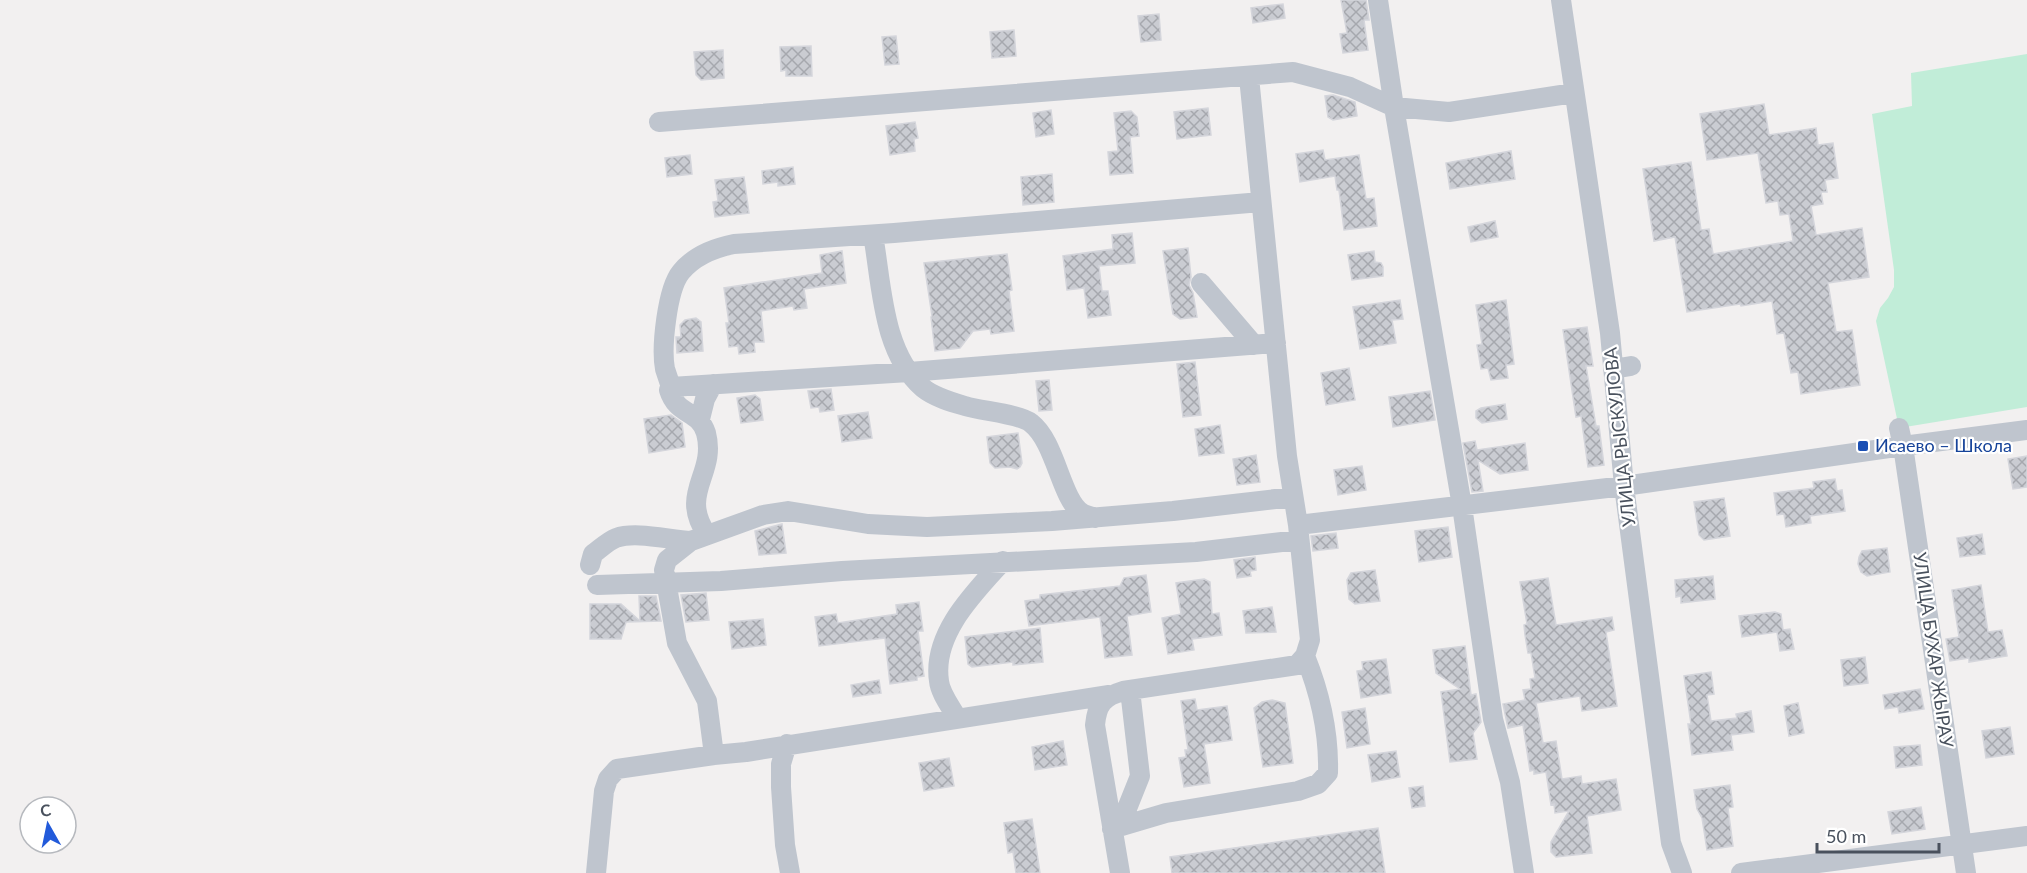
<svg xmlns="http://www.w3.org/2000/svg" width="2027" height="873" font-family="Lato,sans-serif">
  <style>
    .grass { fill: #c1edd8 }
    .building { fill: url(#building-cross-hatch); stroke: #d4d5db; stroke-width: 1.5 }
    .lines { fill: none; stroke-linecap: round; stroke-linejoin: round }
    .minor { stroke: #bfc5ce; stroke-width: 20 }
    .transit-dot { fill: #1a4fb4; stroke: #fff; stroke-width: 2 }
    .labels { text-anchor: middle; stroke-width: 4.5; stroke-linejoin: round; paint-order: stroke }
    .street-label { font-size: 18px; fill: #49515d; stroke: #fff }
    .transit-label { font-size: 18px; fill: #164399; stroke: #fff; text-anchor: start }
  </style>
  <defs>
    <pattern id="building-cross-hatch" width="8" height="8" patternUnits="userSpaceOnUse" patternTransform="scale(1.5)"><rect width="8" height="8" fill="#caccd2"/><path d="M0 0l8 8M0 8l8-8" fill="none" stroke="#a6a8ae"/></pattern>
  </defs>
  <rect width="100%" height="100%" fill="#f2f0f0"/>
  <path class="grass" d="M2027,54V407L1899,428L1876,321L1880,308L1888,298L1894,287V270L1872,114L1912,106L1911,73Z"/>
  <path class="building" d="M1341,0H1366L1369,20H1364L1368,50L1343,53L1340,34L1347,33Z
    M1283,4L1285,18L1253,23L1251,8Z
    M1159,14L1161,40L1141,42L1138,16Z
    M1014,30L1016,56L992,58L990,32Z
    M896,36L899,64L885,65L882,37Z
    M811,46L812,76H786V70L781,71L780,47Z
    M723,50L724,78L701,80L696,75L694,52Z
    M1333,95L1355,102L1357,116L1333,120L1328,117L1325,96Z
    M1764,104L1769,135L1816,128L1818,145L1833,143L1838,178L1825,180L1827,192H1821L1823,204L1811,206L1816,235L1862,228L1869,277L1828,283L1836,332L1852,330L1860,385L1801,394L1798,372L1791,373L1784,333L1777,334L1772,301L1741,306L1740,304L1687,312L1675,237L1654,241L1643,169L1691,162L1701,230L1709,229L1713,254L1793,241L1789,214L1780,215L1778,201L1766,203L1758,153L1707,160L1700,114Z
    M1208,108L1211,135L1177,139L1174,112Z
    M1051,110L1054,134L1036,137L1033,113Z
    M1131,111L1137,117L1139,136L1130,137L1133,173L1110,175L1108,152L1118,151L1114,113Z
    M915,122L918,138L914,139L915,151L890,155L886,126Z
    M1323,150L1325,160L1359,155L1366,199L1374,198L1377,226L1344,230L1339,190H1337L1335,176L1300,182L1296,154Z
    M1511,151L1515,179L1450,189L1446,163Z
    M690,155L692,174L667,177L665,158Z
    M793,167L795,184L778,186V182L763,184L762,171Z
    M1052,174L1054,202L1023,205L1021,177Z
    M744,177L749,213L715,217L713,202L718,201L715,180Z
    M1495,221L1498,237L1471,242L1468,227Z
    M1132,233L1135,263L1099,266L1102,291H1108L1111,315L1088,318L1084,288L1067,290L1063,256L1113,249L1112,235Z
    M1188,248L1191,277L1189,285L1193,293L1197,317L1180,319L1173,314L1163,251Z
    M842,251L846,283L804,289L807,308L794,310L793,306L761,311L764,342H754L755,352L739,354L738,346L729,347L726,323H729L724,288L822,273L820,255Z
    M1374,251L1375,262L1381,263L1383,267V276L1352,280L1348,255Z
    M1007,254L1012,290L1009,291L1014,331L991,334L990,329L973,331L960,348L935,351L931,317L932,316L924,263Z
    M1400,300L1403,319L1392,320L1396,343L1360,349L1353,307Z
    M1506,300L1514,364L1506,365L1508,378L1491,380L1488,368L1481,369L1477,345L1482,344L1476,305Z
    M696,318L701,322L703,351L677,353L676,337H681L680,325L685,320Z
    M1587,327L1593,366H1586L1596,426H1599L1604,465L1588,467L1581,416L1576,417L1563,330Z
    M1195,362L1201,415L1183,417L1177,364Z
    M1349,368L1355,400L1326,405L1321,373Z
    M1049,380L1052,410L1039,411L1036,381Z
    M831,389L834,410L820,412L819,407L811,408L808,391Z
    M1430,391L1435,420L1393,427L1389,397Z
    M755,395L760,399L763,420L741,423L737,398Z
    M1505,404L1507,419L1482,423L1476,418V411L1481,408Z
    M868,412L872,438L842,442L838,416Z
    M671,415L682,423L685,447L649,453L644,419Z
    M1220,425L1224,453L1199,456L1195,429Z
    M1018,433L1022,463L1020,467L1017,469L1010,467L995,468L990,463L987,437Z
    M1475,441L1477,450L1525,443L1528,470L1500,474L1478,460L1483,491L1472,492L1463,443Z
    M1256,455L1260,482L1237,485L1233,459Z
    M2027,456V487L2013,489L2008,459Z
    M1362,466L1366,490L1338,495L1334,470Z
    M1835,479L1837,491L1842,490L1845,511L1810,516L1811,523L1786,527L1784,514L1777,515L1774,493L1814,488L1813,482Z
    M1724,498L1730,536L1704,540L1699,535L1694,502Z
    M782,524L786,553L759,555L755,531Z
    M1448,527L1452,557L1419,562L1415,531Z
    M1336,533L1338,548L1313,551L1311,536Z
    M1982,534L1985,554L1960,557L1957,538Z
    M1887,548L1890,572L1867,576L1861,572L1858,564L1859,557L1862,551Z
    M1255,557L1256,570L1250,571L1251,576L1237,578L1234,560Z
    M1375,570L1380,601L1355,604L1349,599L1347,580L1351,573Z
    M1146,575L1151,612L1127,616L1132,655L1105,658L1100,617L1029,626L1025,601L1040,599V595L1120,586L1124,578Z
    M1713,576L1715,599L1681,603V596L1676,597L1675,580Z
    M1548,578L1556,625L1612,617L1614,630L1606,632L1617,706L1582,711L1580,696L1536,703L1543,743L1556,741L1562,779L1581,776L1582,784L1616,779L1621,810L1587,816L1592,853L1556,857L1551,852V842L1569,811L1555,813L1554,804L1551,805L1546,772L1534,774V770L1530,771L1523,725L1508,728L1503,704L1525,700L1523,690L1531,689L1530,679L1535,678L1531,653H1528L1525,635L1524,625L1527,624L1520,582Z
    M1204,579L1210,582L1212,614L1219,613L1222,635L1192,639L1194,650L1168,654L1162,618L1181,614L1176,583Z
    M1981,585L1988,632L2002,630L2007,656L1969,662V658L1950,661L1946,639L1959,637L1952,590Z
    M706,593L709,620L686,622L681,595Z
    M639,596H656L661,621L626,622L621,639H590V604H621L640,621Z
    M919,602L923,631H918L924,676L917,677V680L890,684L885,638L819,646L815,617L836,614L838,623L897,614L896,605Z
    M1272,607L1276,632L1246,633L1243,611Z
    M1775,612L1781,614L1783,630L1790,629L1794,649L1780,651L1777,632L1742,637L1739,616Z
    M763,619L766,645L732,649L729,622Z
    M1040,628L1043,662L1013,665V662L972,667L968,664L965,637Z
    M1465,646L1471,695L1476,694L1481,722L1473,733L1477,759L1450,762L1441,692L1460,689L1436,673L1433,650Z
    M1865,657L1868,683L1844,686L1841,660Z
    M1386,659L1391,693L1361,698L1357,671L1363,670L1362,662Z
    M1711,672L1714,694L1707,695L1711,721L1737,718L1736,714L1751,711L1754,732L1731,735L1733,750L1692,755L1688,724H1691L1684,676Z
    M879,680L881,693L853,697L851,685Z
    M1920,689L1924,709L1899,713L1898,707L1885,709L1883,695Z
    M1195,699L1197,710L1227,706L1232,740L1204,744L1210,783L1184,787L1179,758L1186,757L1185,750H1188L1181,701Z
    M1272,700L1285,703L1293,763L1263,767L1254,708L1262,702Z
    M1798,703L1804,733L1789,736L1784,706Z
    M1365,708L1370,744L1347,748L1342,712Z
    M2010,727L2014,754L1986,758L1982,731Z
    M1063,741L1067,765L1035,770L1032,747Z
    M1920,745L1922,765L1896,768L1894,747Z
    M1396,751L1400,777L1372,782L1368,755Z
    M949,758L954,786L924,791L919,763Z
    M1730,785L1733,807L1728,808L1733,846L1707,850L1702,818L1697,809L1694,790Z
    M1423,786L1425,806L1412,808L1409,788Z
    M1921,807L1925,829L1892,834L1888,812Z
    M1032,819L1040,873H1016L1013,852L1008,853L1004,823Z
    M1378,828L1385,873H1172L1170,857Z"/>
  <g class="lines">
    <path class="minor" d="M1378,0L1394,107L1462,506L1493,719L1510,782L1524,873
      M1561,0L1610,333L1624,486L1671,843L1682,873
      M659,122L1293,72L1350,87L1394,107L1449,112L1574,93
      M873,235C882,285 882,352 923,388C934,397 951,402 965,406C981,411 1020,414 1031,423C1056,442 1061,500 1082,513C1085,515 1091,516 1095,518
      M1201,283L1254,345
      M1613,369L1631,366
      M671,387L909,372L1276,343
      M700,419L705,399L713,384
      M1899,428L1903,446L1966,873
      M1298,525L1624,486L1903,446L2027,430
      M707,535C678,492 717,475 706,433C699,410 677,416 669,390L671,387C669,381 667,375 665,369C661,348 667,289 681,272C694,256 714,248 734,244L894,233L1261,202
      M590,565L593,554C600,549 608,541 616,538C636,531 669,540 691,541
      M597,585L721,581L842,571L1196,552L1299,540
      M957,718C951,707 940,693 939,681C932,634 974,593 1003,561
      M787,744L781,764V787L785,845L790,873
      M714,755L707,701L677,643L664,570L667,560L691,541L763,515L788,511L868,524L927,527L1052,521L1173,511L1293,497
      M1130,823L1126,811L1140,776L1130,690
      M1112,829L1166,813L1298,791L1318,784L1328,773C1329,733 1320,693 1305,656
      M596,873L604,791L608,779L617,769L714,755L746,752L1109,695
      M1120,873L1095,725C1097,704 1103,697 1123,691L1297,665L1305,656L1310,640L1298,525L1287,456L1249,77
      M1741,873L2027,836"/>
  </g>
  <rect class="transit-dot" x="1857" y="440" width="12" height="12" rx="3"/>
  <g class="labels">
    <g class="street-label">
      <text transform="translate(1620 437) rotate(-96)" y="6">УЛИЦА РЫСКУЛОВА</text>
      <text transform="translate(1933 650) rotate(82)" y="6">УЛИЦА БУХАР ЖЫРАУ</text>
    </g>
    <g class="transit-label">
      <text x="1875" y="452">Исаево – Школа</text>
    </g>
  </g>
  <g transform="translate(48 825) rotate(351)"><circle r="28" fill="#ffffff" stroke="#b6b9be" stroke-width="1.5"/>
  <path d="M0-4.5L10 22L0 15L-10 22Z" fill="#225ada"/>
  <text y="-9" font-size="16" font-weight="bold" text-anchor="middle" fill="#49515d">С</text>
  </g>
  <path d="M1817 843v9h122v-9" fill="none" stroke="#49515d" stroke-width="3"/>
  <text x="1826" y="843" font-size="18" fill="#49515d" stroke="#ffffff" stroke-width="4.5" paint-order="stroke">50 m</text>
</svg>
